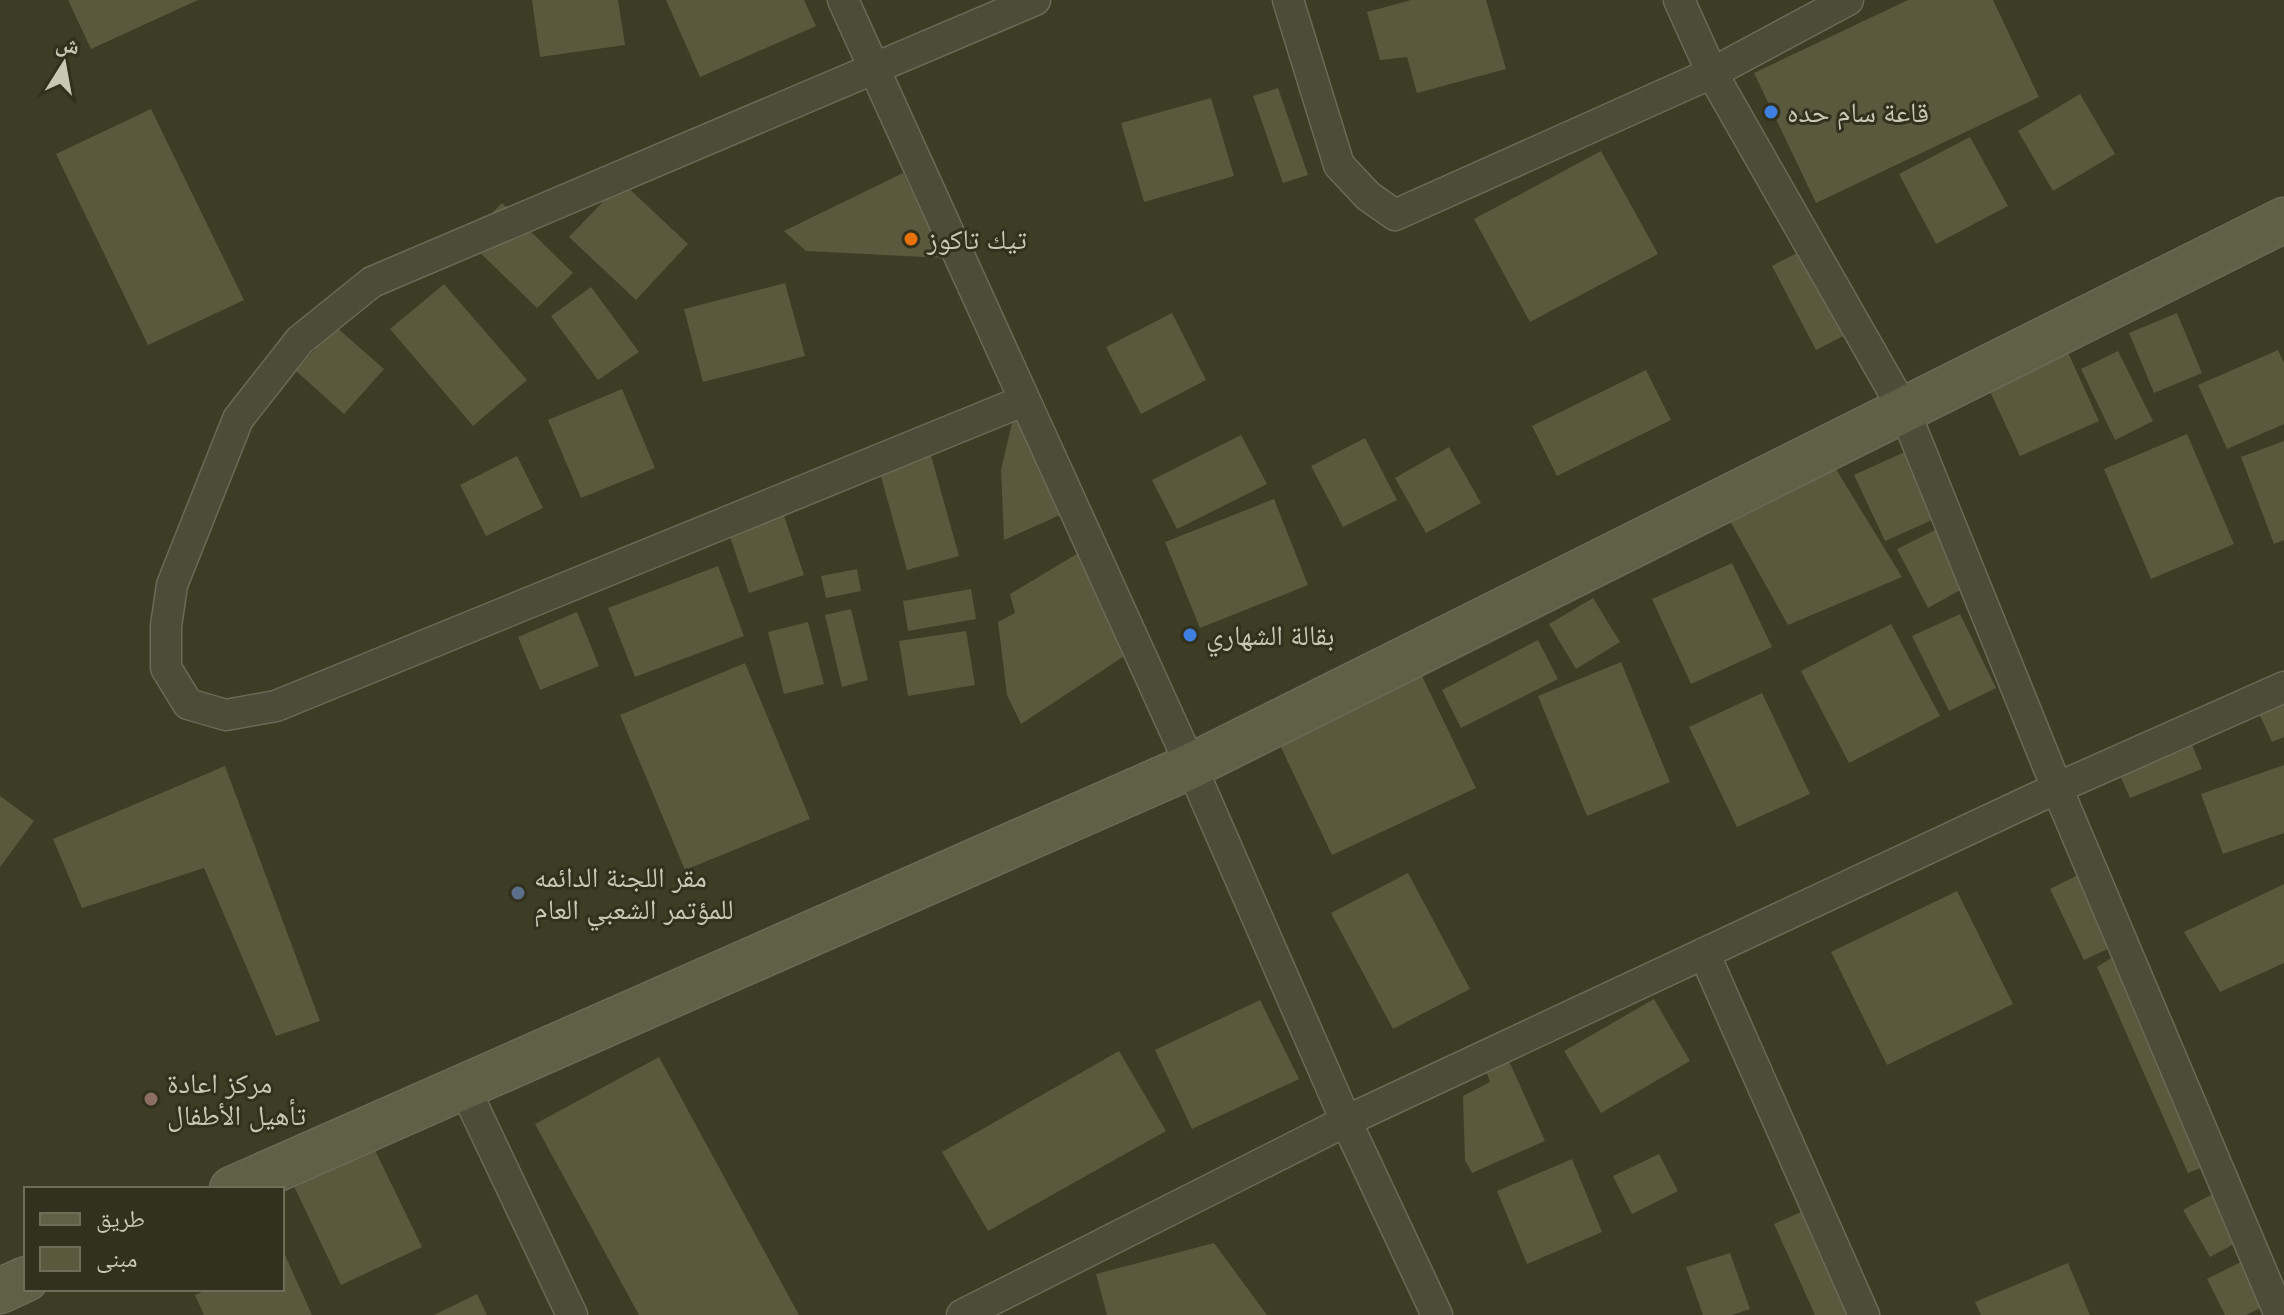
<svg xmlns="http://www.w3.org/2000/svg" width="2284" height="1315" font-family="'Open Sans','Noto Naskh Arabic',sans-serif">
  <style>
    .building { fill: #5a593e }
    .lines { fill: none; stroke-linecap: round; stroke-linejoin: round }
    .street-casing { stroke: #6b6a57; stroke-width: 33 }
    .secondary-casing { stroke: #6b6a57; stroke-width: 47 }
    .street { stroke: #4d4c39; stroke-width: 30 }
    .secondary { stroke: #606047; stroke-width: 44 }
    .shop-dot { fill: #3f7fe0; stroke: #32311e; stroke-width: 3 }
    .food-dot { fill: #e8710a; stroke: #32311e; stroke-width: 3 }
    .service-dot { fill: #5c6f8a; stroke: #32311e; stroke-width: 3 }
    .education-dot { fill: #8d6e63; stroke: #32311e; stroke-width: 3 }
    .labels { text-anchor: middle; stroke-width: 6; stroke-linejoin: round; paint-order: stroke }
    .poi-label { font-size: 28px; fill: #c8c8b4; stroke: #32311e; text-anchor: start }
  </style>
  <rect width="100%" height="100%" fill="#3d3c25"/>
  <path class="building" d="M68,0H198L91,49Z
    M532,0H618L625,45L540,57Z
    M666,0H804L816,26L700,77Z
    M1411,0H1486L1506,69L1417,93L1407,57L1380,60L1367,12Z
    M1908,0H1993L2039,97L1816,203L1754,73Z
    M1278,88L1308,175L1283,183L1253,96Z
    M2080,94L2115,154L2053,191L2018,131Z
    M1211,98L1234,176L1144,202L1121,123Z
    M151,109L244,300L148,345L56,154Z
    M1970,137L2008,206L1936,244L1899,174Z
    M1601,151L1658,254L1530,322L1474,219Z
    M903,173L944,258L806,251L784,231Z
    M622,182L688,244L636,300L569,237Z
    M502,203L573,273L537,308L466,239Z
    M1816,243L1861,327L1816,350L1772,266Z
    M785,283L805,356L703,382L684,309Z
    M444,284L527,380L473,426L390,329Z
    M591,287L639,352L598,380L551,316Z
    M1172,313L1206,380L1141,414L1106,347Z
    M2177,313L2202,373L2154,393L2129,333Z
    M335,326L384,369L344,414L296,371Z
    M2066,348L2099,421L2020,456L1987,385Z
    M2278,350L2284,363V424L2227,449L2198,385Z
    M2118,351L2153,421L2115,440L2081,369Z
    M1646,370L1671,420L1557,476L1532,426Z
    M622,389L655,468L581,498L548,420Z
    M1015,410L1069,511L1004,540L1001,470Z
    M2187,434L2234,544L2151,579L2104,469Z
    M1241,435L1267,484L1177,529L1152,480Z
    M1365,438L1397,500L1343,527L1311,466Z
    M927,441L959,556L907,570L875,455Z
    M2284,441V540L2274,544L2241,457Z
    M1449,447L1481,503L1426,533L1395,478Z
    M1909,450L1939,517L1885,541L1854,475Z
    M517,456L543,508L486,536L460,485Z
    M1831,461L1902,577L1788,625L1725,512Z
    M777,495L804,575L749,593L722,513Z
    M1274,499L1308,585L1200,628L1165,542Z
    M1941,527L1971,584L1928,608L1897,549Z
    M1080,552L1126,655L1021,724L1007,695L998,622L1015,613L1010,594Z
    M1732,563L1772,647L1691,684L1652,599Z
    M718,566L744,636L635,677L608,608Z
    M857,569L861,591L826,598L821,576Z
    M971,589L976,619L908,631L903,601Z
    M1593,598L1620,642L1576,669L1549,624Z
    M851,609L868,680L842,687L825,615Z
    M577,612L599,666L540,690L518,637Z
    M1960,614L1996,688L1949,711L1912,636Z
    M808,622L824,684L784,694L768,632Z
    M1891,624L1940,716L1849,763L1801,671Z
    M966,631L975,685L908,696L899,641Z
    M1538,640L1558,679L1461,728L1442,690Z
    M1621,662L1670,782L1587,816L1538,696Z
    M745,663L810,819L685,870L620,715Z
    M1420,672L1476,788L1332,855L1277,739Z
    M1762,693L1810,794L1737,827L1689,727Z
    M2284,694V737L2272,742L2256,707Z
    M2181,718L2202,769L2130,798L2108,748Z
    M2284,765V833L2223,854L2201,794Z
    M225,766L320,1021L276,1036L204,868L82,908L53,839Z
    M0,796L34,821L0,867Z
    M1408,873L1470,989L1393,1029L1331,913Z
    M2080,874L2114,946L2084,960L2050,889Z
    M2284,884V963L2220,992L2184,932Z
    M1957,891L2013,1004L1887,1065L1831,952Z
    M2131,946L2228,1157L2188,1173L2097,967Z
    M1654,999L1690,1061L1601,1113L1564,1051Z
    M1260,1000L1299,1079L1192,1129L1155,1050Z
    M1119,1051L1166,1131L988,1231L942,1152Z
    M1505,1052L1545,1141L1472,1173L1465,1160L1463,1096L1490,1082L1483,1062Z
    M659,1057L799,1315H639L535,1124Z
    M371,1142L422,1247L341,1285L291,1180Z
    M1659,1154L1678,1191L1632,1214L1613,1176Z
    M1572,1159L1602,1232L1527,1264L1497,1191Z
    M2231,1184L2258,1231L2210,1257L2183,1210Z
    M1828,1200L1881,1315H1815L1774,1224Z
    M1214,1243L1267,1315H1107L1096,1274Z
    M2267,1249L2284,1284V1297L2246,1315H2225L2207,1279Z
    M1730,1253L1750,1309L1732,1315H1703L1686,1267Z
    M285,1255L312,1315H204L195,1295L209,1289H282Z
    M2068,1263L2090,1315H1981L1975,1302Z
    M477,1294L487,1315H434Z"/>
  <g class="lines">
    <defs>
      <path id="street" d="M843,0L1191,766L1346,1121L1437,1315
        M1288,0L1339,165L1368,196L1395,215L1712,73L1848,0
        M1679,0L1712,73L1904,410L2057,788L2280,1315
        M1023,401L276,706L226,715L188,704L166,668V626L172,585L238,419L300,340L372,282L1035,0
        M1704,953L1864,1315
        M464,1087L572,1315
        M962,1315L1346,1121L2057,788L2284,687"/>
      <path id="secondary" d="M232,1189L1191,766L2284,220
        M0,1291L26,1279"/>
    </defs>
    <use href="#street" class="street-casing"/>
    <use href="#secondary" class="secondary-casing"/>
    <use href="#street" class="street"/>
    <use href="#secondary" class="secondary"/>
  </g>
  <g class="shop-dot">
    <circle cx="1771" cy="112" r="8"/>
    <circle cx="1190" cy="635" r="8"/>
  </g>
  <circle class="food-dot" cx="911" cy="239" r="8"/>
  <circle class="service-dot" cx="518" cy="893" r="8"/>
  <circle class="education-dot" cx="151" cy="1099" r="8"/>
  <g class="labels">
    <g class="poi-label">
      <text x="1787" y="122">قاعة سام حده</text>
      <text x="927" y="249">تيك تاكوز</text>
      <text x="1206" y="645">بقالة الشهاري</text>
      <text x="534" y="887">مقر اللجنة الدائمه<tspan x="534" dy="32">للمؤتمر الشعبي العام</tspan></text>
      <text x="167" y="1093">مركز اعادة<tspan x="167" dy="32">تأهيل الأطفال</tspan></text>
    </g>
  </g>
  <rect x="24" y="1187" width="260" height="104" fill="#32311e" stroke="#6e6d5a" stroke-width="2"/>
  <rect x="40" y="1213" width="40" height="12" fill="#606047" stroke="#6e6d5a" stroke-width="2"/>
  <text x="96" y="1227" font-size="24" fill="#c8c8b4">طريق</text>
  <rect x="40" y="1247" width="40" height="24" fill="#5a593e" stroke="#6e6d5a" stroke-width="2"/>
  <text x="96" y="1267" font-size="24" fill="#c8c8b4">مبنى</text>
  <g transform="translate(64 64) rotate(11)" stroke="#32311e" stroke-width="6" paint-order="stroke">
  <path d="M0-6L14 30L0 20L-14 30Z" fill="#c8c8b4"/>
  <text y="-12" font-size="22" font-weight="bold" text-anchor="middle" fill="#c8c8b4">ش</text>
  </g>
</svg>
